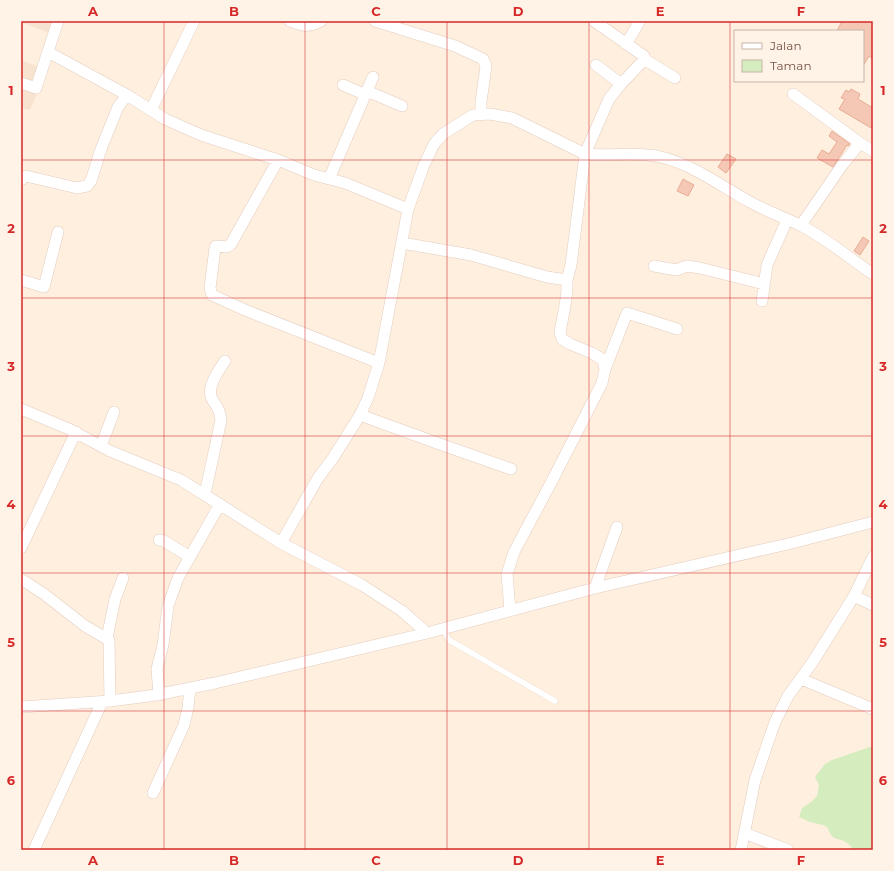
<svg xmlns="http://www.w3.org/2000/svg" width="894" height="871" font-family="Montserrat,sans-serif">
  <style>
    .residential { fill: #f8e2d0 }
    .green { fill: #d5ecbe }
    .building { fill: #f5c8b5; stroke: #e8ac95 }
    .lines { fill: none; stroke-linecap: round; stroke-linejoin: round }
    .service-casing { stroke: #e4ccbe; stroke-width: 6 }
    .minor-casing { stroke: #e4ccbe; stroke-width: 12 }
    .service { stroke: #fff; stroke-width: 5.5 }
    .minor { stroke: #fff; stroke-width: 11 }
    .grid { fill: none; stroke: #d62828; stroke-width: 1; stroke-opacity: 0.55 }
    .neatline { fill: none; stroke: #d62828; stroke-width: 1.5 }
    .grid-label { font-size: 13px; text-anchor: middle; font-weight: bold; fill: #d62828 }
  </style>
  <rect width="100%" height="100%" fill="#feefdf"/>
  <path class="residential" d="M21,21H63L57,36L21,22Z
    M21,60L47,70L30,110L21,108Z"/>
  <path class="green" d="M873,746V850H852L851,846L844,841L834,838L831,835L827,827L823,825L810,822L799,817L802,808L811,802L817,796L819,785L815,777L825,764L832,760Z"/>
  <path class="building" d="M842,21H870L873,23V59L869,56L863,66V31H837Z
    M851,89L860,94L858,99L873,108V129L839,109L845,99L841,98L846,90L849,92Z
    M832,131L850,144L848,146L847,145L833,167L817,158L822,150L829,154L837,142L829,136Z
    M727,154L736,159L726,173L718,167Z
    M683,179L694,185L688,196L677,191Z
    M863,237L869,241L860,255L854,251Z"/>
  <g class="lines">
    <defs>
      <path id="service" d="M443,629L449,640L555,701"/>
      <path id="minor" d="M290,21C303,26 308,28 321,21
        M375,21L455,46L483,59L486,66L481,102V114
        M626,44L640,21
        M48,52L127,95
        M644,59L675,78
        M596,65L621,84
        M21,83L36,88L58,21
        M343,85L366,95
        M367,91L402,106
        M793,94L860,143L873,151
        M151,110L194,21
        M278,160L231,244L227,247L216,246L215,248L210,288L212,295L245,310L379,363
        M329,179L373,77
        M21,180L26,176L77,188L87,186L91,181L101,149L118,107L127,95L165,119L201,135L278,160L314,175L345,183L408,209
        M801,225L843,164L860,143
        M402,243L471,255L547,277L567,280C568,298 563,315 560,332L562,339L570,344L592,353L603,360L605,369L602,383L553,479L514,552L507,574L510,610
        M654,266L676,270L687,266L700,268L764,284
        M21,280L44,287L58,232
        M567,280L571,265L585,154L609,99L621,84L643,61L644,56L594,21
        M762,301L767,265L787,220
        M605,369L627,313L677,329
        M21,409L69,429L110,451L181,480L281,543L362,585L402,611L427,633
        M360,415L437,443L511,469
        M101,446L114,412
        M205,494L221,420C220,410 217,407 212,399C206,387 219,370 225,361
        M159,540L164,541L190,557
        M281,543L318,478L333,458L360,415L368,398L379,363L408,209L424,165L434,144L443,134L473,115L490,114L512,118L585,154C610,157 636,151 661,157C694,165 721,186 750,202C766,211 783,217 800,225C826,238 849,258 873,274
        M21,548L76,432
        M21,579L44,594L85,626L109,640L110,701
        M595,588L617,527
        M854,596L873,605
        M107,638L115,599L123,578
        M801,679L873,709
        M159,695L157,669L163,645L168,606L178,578L220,504
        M21,707L110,701L156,695L215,683L427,633L595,588L788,544L873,522
        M153,793L184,725L188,708L190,688
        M744,833L788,850
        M34,850L102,702
        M741,850L755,780L775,722L788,696L812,663L854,596L873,557"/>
    </defs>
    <use href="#service" class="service-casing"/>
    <use href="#minor" class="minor-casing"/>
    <use href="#service" class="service"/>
    <use href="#minor" class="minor"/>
  </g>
  <path class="grid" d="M164,21V850M305,21V850M447,21V850M589,21V850M730,21V850M21,160H873M21,298H873M21,436H873M21,573H873M21,711H873"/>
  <rect width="894" height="871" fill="none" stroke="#fff3e7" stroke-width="44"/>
  <rect x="734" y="30" width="130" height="52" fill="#fff3e7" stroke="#c8b3a7"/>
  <rect x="742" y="43" width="20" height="6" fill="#ffffff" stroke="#c8b3a7"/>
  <text x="770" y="50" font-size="12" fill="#765246">Jalan</text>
  <rect x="742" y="60" width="20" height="12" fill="#d5ecbe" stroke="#c8b3a7"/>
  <text x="770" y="70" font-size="12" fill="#765246">Taman</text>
  <rect x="22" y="22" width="850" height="827" class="neatline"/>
  <g class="grid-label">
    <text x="93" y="16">A</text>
    <text x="234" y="16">B</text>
    <text x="376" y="16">C</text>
    <text x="518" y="16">D</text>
    <text x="660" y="16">E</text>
    <text x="801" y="16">F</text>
    <text x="11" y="95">1</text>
    <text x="883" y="95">1</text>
    <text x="11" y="233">2</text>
    <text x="883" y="233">2</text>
    <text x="11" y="371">3</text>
    <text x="883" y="371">3</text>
    <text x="11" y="509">4</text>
    <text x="883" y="509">4</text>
    <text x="11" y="647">5</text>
    <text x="883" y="647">5</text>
    <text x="11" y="785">6</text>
    <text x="883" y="785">6</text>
    <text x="93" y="865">A</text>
    <text x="234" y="865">B</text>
    <text x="376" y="865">C</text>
    <text x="518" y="865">D</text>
    <text x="660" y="865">E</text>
    <text x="801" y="865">F</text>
  </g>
</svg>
